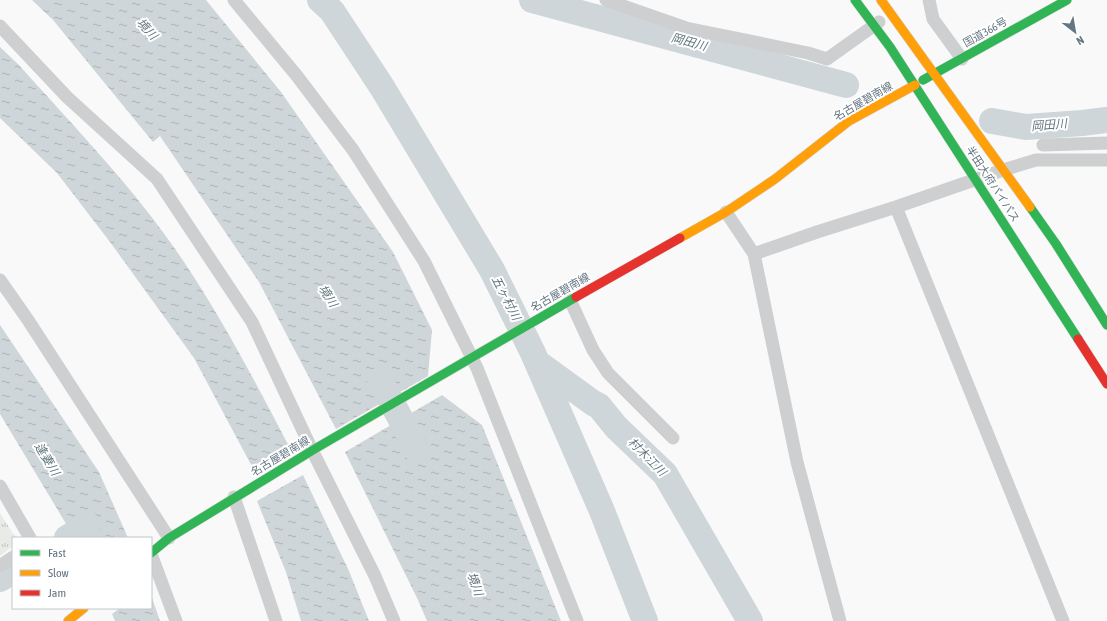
<svg xmlns="http://www.w3.org/2000/svg" width="1107" height="621" font-family="'Asap Condensed','Noto Sans JP',sans-serif">
  <style>
    .park { fill: url(#park-tufts) }
    .water { fill: url(#water-ripples) }
    .lines { fill: none; stroke-linecap: round; stroke-linejoin: round }
    .river { stroke: #ced6d9; stroke-width: 26 }
    .fast-casing { stroke: #d5d6d7; stroke-width: 10 }
    .slow-casing { stroke: #d5d6d7; stroke-width: 10 }
    .jam-casing { stroke: #d5d6d7; stroke-width: 10 }
    .street { stroke: #cecfd0; stroke-width: 13 }
    .fast { stroke: #30b455; stroke-width: 9 }
    .slow { stroke: #ff9f0a; stroke-width: 9 }
    .jam { stroke: #e5322d; stroke-width: 9 }
    .labels { text-anchor: middle; stroke-width: 4; stroke-linejoin: round; paint-order: stroke }
    .street-label { font-size: 11px; fill: #657683; stroke: #fff }
    .water-label { font-size: 12px; font-style: italic; fill: #60757c; stroke: #fff }
  </style>
  <defs>
    <pattern id="park-tufts" width="24" height="20" patternUnits="userSpaceOnUse"><rect width="24" height="20" fill="#e8ebe6"/><path d="M3 7l-1-3M5 7V3M7 7l1-3M15 17l-1-3M17 17v-4M19 17l1-3" fill="none" stroke="#c0c3c0"/></pattern>
    <pattern id="water-ripples" width="26" height="14" patternUnits="userSpaceOnUse"><rect width="26" height="14" fill="#ced6d9"/><path d="M2 4q2-2 4 0t4 0M15 11q2-2 4 0t4 0" fill="none" stroke="#abb2b5"/></pattern>
  </defs>
  <rect width="100%" height="100%" fill="#f9f9f9"/>
  <path class="park" d="M0,513L16,538H13V546L0,556Z"/>
  <path class="water" d="M32,0H206L281,92L393,252L432,330L428,376L336,429L259,282L160,136L153,142L53,20Z
    M0,47L19,65C76,129 137,191 184,262C225,323 259,389 293,454L256,474L194,358L110,242L57,173L0,118Z
    M0,325L99,472L128,538H76L68,527L0,414Z
    M442,395L482,425L561,621H427L418,600L345,452Z
    M303,475L349,571L369,621H301L286,572L257,501Z
    M151,595L160,621H115L112,614L120,608H151Z"/>
  <g class="lines">
    <path class="river" d="M320,0L332,11L382,87L492,270L533,353L602,511L645,621
      M532,0L846,85
      M992,121L1026,127L1082,123L1107,120
      M538,363L593,403L599,406L616,427L665,474L750,621
      M380,380L417,450
      M67,538L88,525
      M0,579L13,571"/>
    <defs>
      <path id="fast" d="M855,0L890,47L1078,339
        M923,80L1067,0
        M1030,207L1056,244L1107,325
        M151,553L169,538L318,447L576,297"/>
      <path id="slow" d="M881,0L1030,207
        M680,238L726,212L775,179L849,121L915,85
        M68,621L84,608"/>
      <path id="jam" d="M576,297L680,238
        M1078,339L1107,384"/>
    </defs>
    <use href="#fast" class="fast-casing"/>
    <use href="#slow" class="slow-casing"/>
    <use href="#jam" class="jam-casing"/>
    <path class="street" d="M234,0L297,76L353,150L424,261L477,368L577,621
      M606,0L686,28L808,53L827,59L879,22
      M929,0L933,19L962,59
      M0,26L67,97L157,179L252,322L312,450L375,576L394,621
      M1043,145L1107,143
      M896,207L1063,621
      M726,212L754,254L797,462L840,621
      M754,254L817,232L896,207L1003,170L1036,160H1107
      M0,280L28,320L169,538
      M570,300L593,350L608,373L673,438
      M0,486L30,538
      M234,497L276,621
      M151,554L176,621
      M0,566L13,557"/>
    <use href="#fast" class="fast"/>
    <use href="#slow" class="slow"/>
    <use href="#jam" class="jam"/>
  </g>
  <g class="labels">
    <g class="street-label">
      <text transform="translate(985 32) rotate(-29)" y="4">国道366号</text>
      <text transform="translate(863 101) rotate(-30)" y="4">名古屋碧南線</text>
      <text transform="translate(993 184) rotate(57)" y="4">半田大府パイパス</text>
      <text transform="translate(560 292) rotate(-30)" y="4">名古屋碧南線</text>
      <text transform="translate(280 456) rotate(-31)" y="4">名古屋碧南線</text>
    </g>
    <g class="water-label">
      <text transform="translate(147 29) rotate(47)" y="4">境川</text>
      <text transform="translate(689 42) rotate(15)" y="4">岡田川</text>
      <text transform="translate(1049 125) rotate(-5)" y="4">岡田川</text>
      <text transform="translate(328 296) rotate(58)" y="4">境川</text>
      <text transform="translate(506 298) rotate(63)" y="4">五ヶ村川</text>
      <text transform="translate(647 457) rotate(45)" y="4">村木江川</text>
      <text transform="translate(47 459) rotate(59)" y="4">逢妻川</text>
      <text transform="translate(475 584) rotate(70)" y="4">境川</text>
    </g>
  </g>
  <rect x="12" y="537" width="140" height="72" fill="#ffffff" stroke="#c1c8cd"/>
  <rect x="20" y="550" width="20" height="6" fill="#30b455" stroke="#c1c8cd"/>
  <text x="48" y="557" font-size="12" fill="#657683">Fast</text>
  <rect x="20" y="570" width="20" height="6" fill="#ff9f0a" stroke="#c1c8cd"/>
  <text x="48" y="577" font-size="12" fill="#657683">Slow</text>
  <rect x="20" y="590" width="20" height="6" fill="#e5322d" stroke="#c1c8cd"/>
  <text x="48" y="597" font-size="12" fill="#657683">Jam</text>
  <g transform="translate(1075 32) rotate(149)" stroke="#ffffff" stroke-width="3" paint-order="stroke">
  <path d="M0-3L7 15L0 10L-7 15Z" fill="#657683"/>
  <text y="-6" font-size="11" font-weight="bold" text-anchor="middle" fill="#657683">N</text>
  </g>
</svg>
